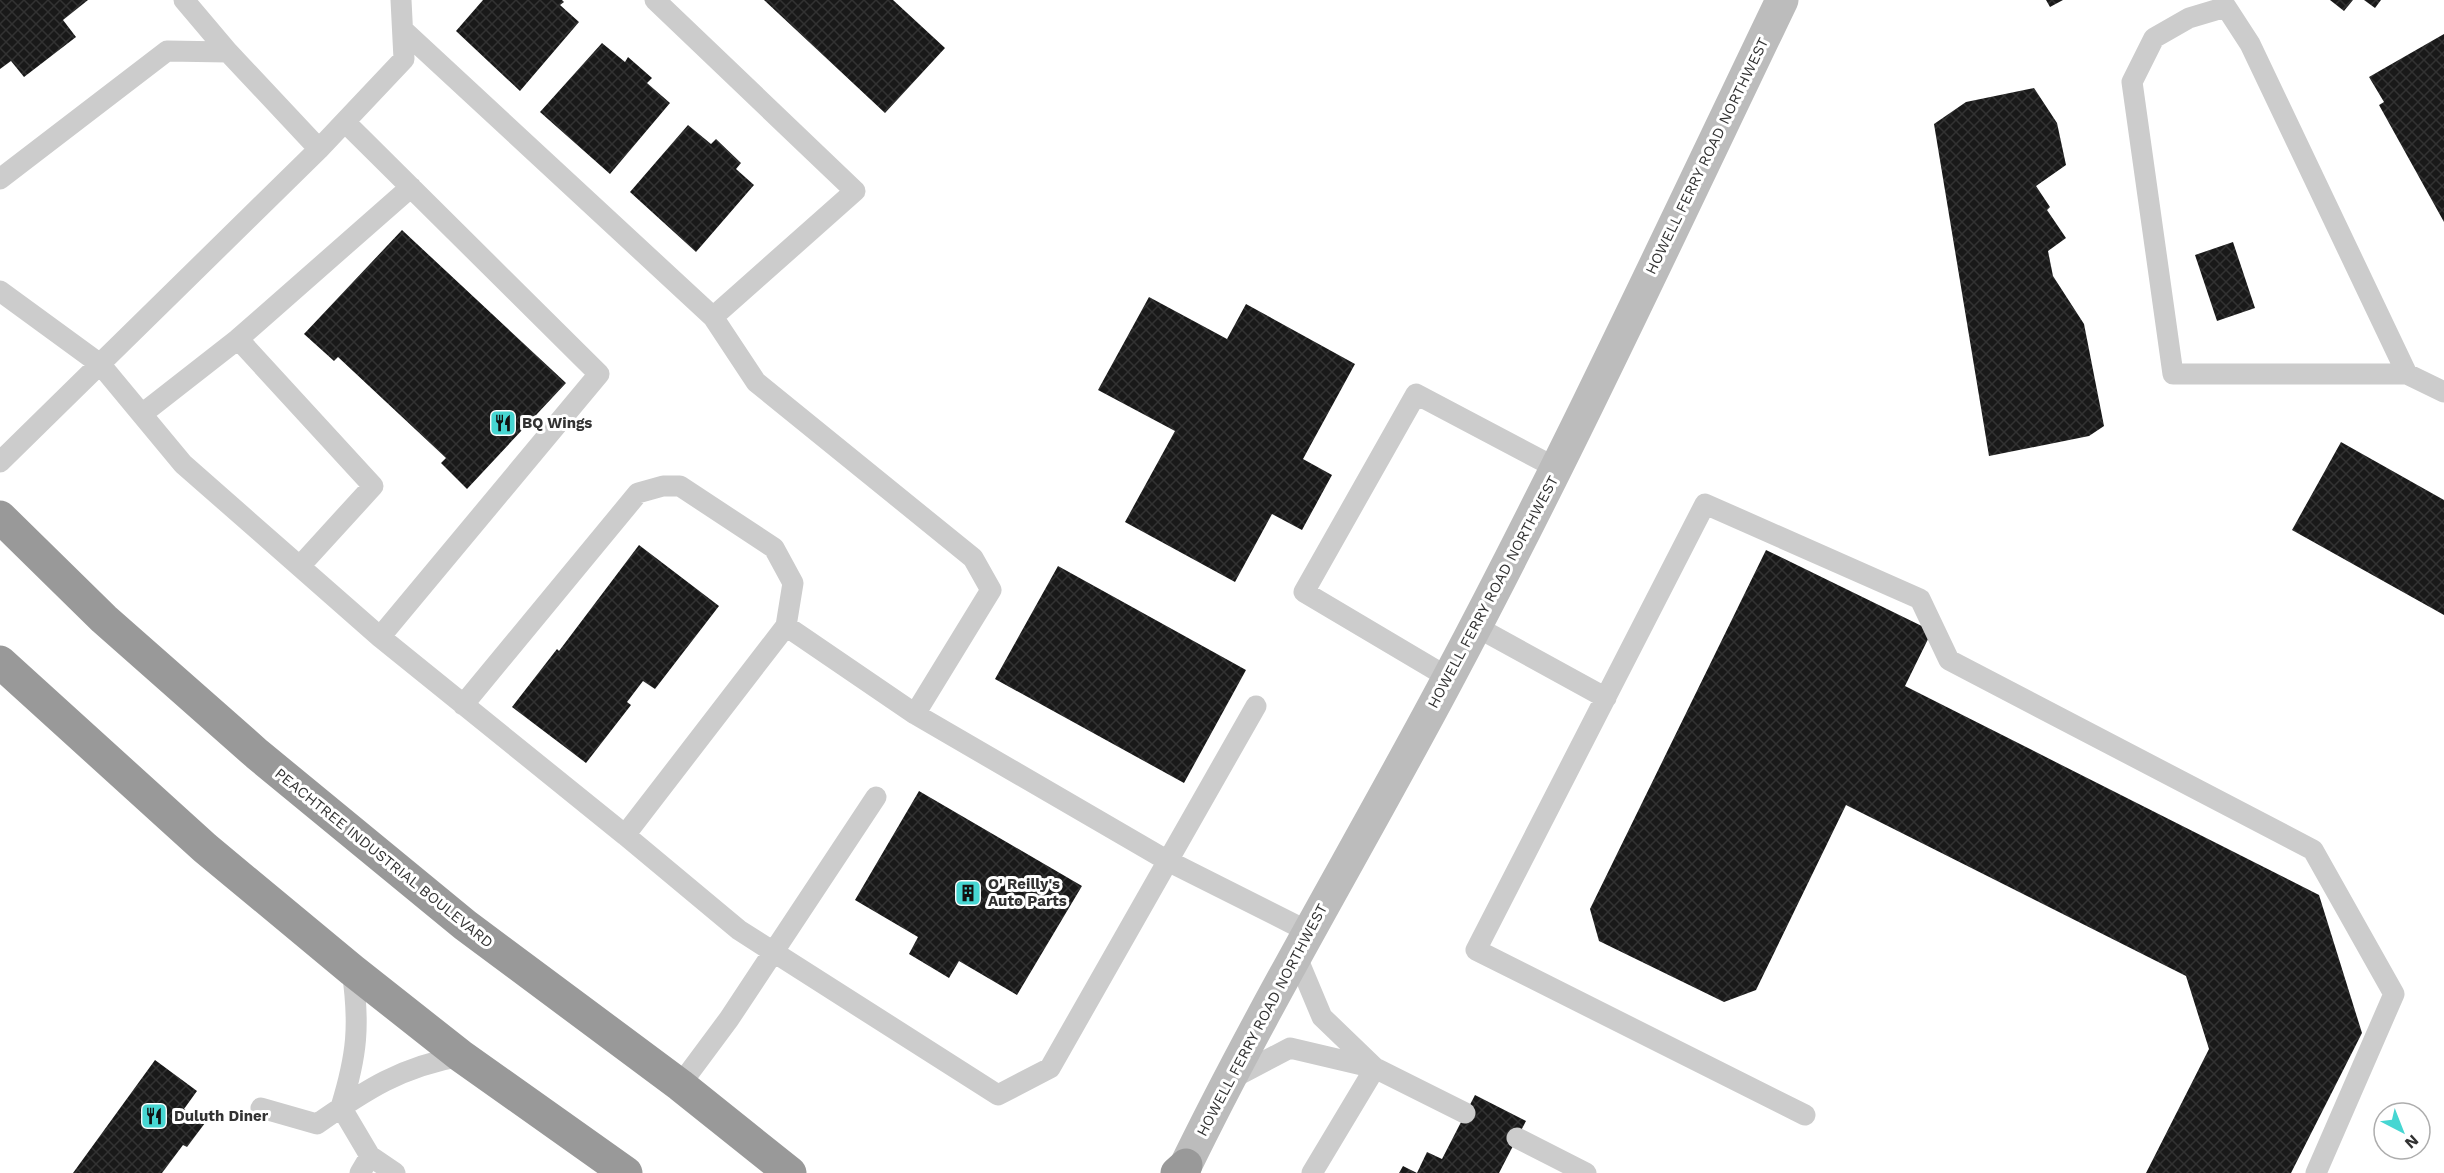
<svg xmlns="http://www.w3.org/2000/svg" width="2444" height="1173" font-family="'Work Sans',sans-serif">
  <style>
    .building { fill: url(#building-cross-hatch) }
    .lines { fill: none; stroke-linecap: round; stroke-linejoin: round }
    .lane { stroke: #ccc; stroke-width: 21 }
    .secondary { stroke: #bcbcbc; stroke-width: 33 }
    .highway { stroke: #999; stroke-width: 33 }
    .labels { text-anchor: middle; stroke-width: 6; stroke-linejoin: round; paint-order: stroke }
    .street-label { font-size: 15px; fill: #323232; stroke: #fff }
    .poi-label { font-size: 15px; font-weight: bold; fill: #323232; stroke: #fff; text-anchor: start }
  </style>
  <defs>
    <pattern id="building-cross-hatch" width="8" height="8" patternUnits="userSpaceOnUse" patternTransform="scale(1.5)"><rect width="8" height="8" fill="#191919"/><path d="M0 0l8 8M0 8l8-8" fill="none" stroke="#323232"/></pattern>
  </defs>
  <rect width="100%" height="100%" fill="#fff"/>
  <path class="building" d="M0,0H88L63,20L76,37L24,77L11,61L0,69Z
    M483,0H562L564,2L560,5L579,22L520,91L456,31Z
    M764,0H893L945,48L885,113Z
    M2046,0H2063L2050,7Z
    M2330,0H2353L2344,11Z
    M2364,0H2381L2375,8Z
    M2444,34V222L2379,105L2384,102L2369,77Z
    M602,43L625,62L628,57L652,78L647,83L670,103L610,174L540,112Z
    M2034,88L2057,123L2066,165L2036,186L2050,207L2047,210L2066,238L2048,251L2053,276L2084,324L2104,426L2089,436L1989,456L1934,124L1966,102Z
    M688,125L711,144L716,139L741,163L736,169L754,185L696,252L630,192Z
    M402,230L566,383L467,489L441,463L446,458L338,357L334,361L304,334Z
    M2233,242L2255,308L2217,321L2195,255Z
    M1149,297L1227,339L1246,304L1355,364L1303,459L1332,475L1302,530L1272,514L1235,582L1125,522L1175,431L1098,390Z
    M2341,442L2444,500V615L2292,530Z
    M639,545L719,606L655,689L643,681L627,702L631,705L586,763L512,707L557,649L559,651Z
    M1766,550L1932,631L1905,686L2319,895L2362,1033L2291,1173H2146L2209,1049L2186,976L1846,805L1756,990L1724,1002L1599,941L1590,909Z
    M1058,566L1246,670L1184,783L995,679Z
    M919,791L1082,886L1017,995L959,961L949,978L909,954L918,937L855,900Z
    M155,1060L197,1091L184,1109L205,1123L187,1147L183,1145L162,1173H73Z
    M1475,1095L1526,1121L1499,1173H1417L1427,1152L1442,1159Z
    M1403,1166L1417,1173H1399Z"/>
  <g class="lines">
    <path class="lane" d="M184,0L228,52
      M403,30L713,317L855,191L655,0
      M345,122L599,374L380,637
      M0,179L167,51L228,52L319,149
      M0,291L100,364L183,464L380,637L625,835
      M713,317L756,382L973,558L991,590L915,714L786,626L625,835L739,930L998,1095L1050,1068L1256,706
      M238,339L411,187
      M2407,374L2250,44L2226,7L2189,18L2154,38L2132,82L2173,374H2407L2444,392
      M142,414L238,339L373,486L300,566
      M0,462L319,149L404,59L401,0
      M1475,626L1606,698
      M1449,678L1304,592L1416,394L1558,469
      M463,705L638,493L663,486H680L774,548L793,583L786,626
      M915,714L1168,861L1309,932
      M1296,955L1322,1017L1374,1067
      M352,970C360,1025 357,1055 341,1107L370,1156L395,1173
      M1231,1079L1290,1048L1375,1068L1465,1113
      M680,1085L729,1019L876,797
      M261,1108L317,1124C367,1089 401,1067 461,1056
      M1805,1115L1476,950L1705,504L1920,599L1949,660L2313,850L2394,994L2316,1173
      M1517,1138L1586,1173
      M360,1173L370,1156
      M1312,1173L1375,1068"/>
    <path class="secondary" d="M1182,1173C1264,1004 1361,843 1449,677C1567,455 1673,227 1782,0"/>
    <path class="highway" d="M0,517L104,619L257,754L465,925L680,1085L790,1173
      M0,662L205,848L352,970L461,1056L626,1173
      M1177,1173L1186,1165"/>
  </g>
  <defs>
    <symbol id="restaurant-square" viewBox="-11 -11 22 22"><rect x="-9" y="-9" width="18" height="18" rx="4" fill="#46d6d2" stroke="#fff"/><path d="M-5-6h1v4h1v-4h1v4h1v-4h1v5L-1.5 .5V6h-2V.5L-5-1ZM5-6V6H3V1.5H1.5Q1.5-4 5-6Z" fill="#111"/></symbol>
    <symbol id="building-square" viewBox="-11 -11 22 22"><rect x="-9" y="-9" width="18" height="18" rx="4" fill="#46d6d2" stroke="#fff"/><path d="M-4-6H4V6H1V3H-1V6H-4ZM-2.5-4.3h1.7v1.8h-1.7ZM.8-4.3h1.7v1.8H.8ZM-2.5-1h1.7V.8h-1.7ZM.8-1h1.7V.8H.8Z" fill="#111"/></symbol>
  </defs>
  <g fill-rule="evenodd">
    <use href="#restaurant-square" x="488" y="408" width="30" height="30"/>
    <use href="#building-square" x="953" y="878" width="30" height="30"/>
    <use href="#restaurant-square" x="139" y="1101" width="30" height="30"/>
  </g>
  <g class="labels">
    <g class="street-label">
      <text transform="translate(1707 156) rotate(-64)" y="5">HOWELL FERRY ROAD NORTHWEST</text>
      <text transform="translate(1493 592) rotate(-62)" y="5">HOWELL FERRY ROAD NORTHWEST</text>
      <text transform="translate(384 858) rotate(39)" y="5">PEACHTREE INDUSTRIAL BOULEVARD</text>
      <text transform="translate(1262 1020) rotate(-62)" y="5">HOWELL FERRY ROAD NORTHWEST</text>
    </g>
    <g class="poi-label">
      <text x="522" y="428">BQ Wings</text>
      <text x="988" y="889">O' Reilly's<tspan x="988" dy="17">Auto Parts</tspan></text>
      <text x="174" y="1121">Duluth Diner</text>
    </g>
  </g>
  <g transform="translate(2402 1131) rotate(138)"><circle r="28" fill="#ffffff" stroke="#adadad" stroke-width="1.5"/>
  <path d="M0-4.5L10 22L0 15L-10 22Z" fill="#46d6d2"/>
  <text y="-9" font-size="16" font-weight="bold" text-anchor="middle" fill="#323232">N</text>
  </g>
</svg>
